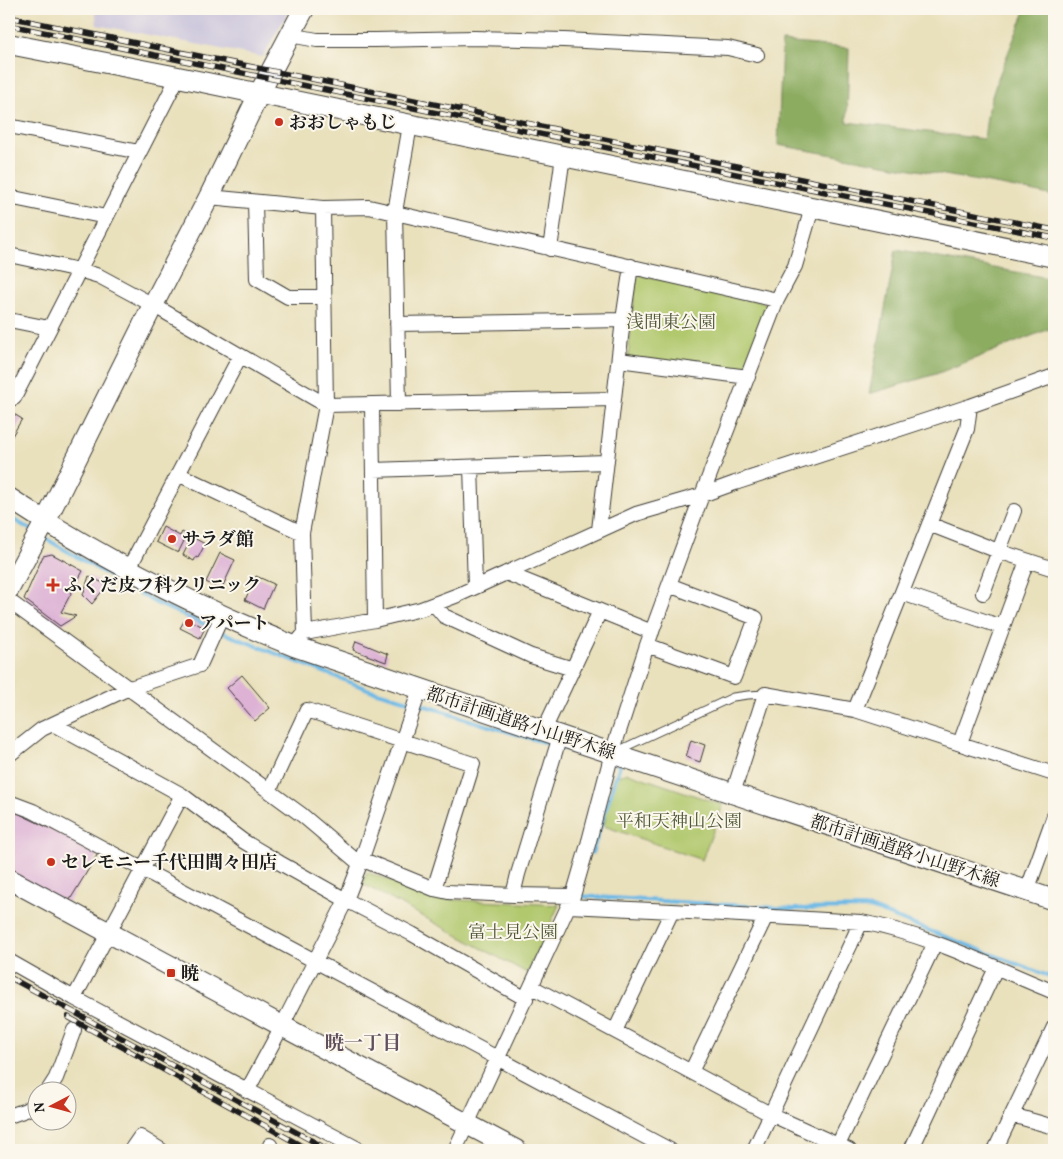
<svg xmlns="http://www.w3.org/2000/svg" width="1063" height="1159" font-family="Vollkorn,'Noto Serif JP',serif">
  <style>
    .industrial { fill: #c6c0da }
    .green { fill: #b1c86d; stroke: #667244 }
    .forest { fill: #8cac60; stroke: #54643e }
    .lines { fill: none; stroke-linecap: round; stroke-linejoin: round }
    .stream { stroke: #6db9e6; stroke-width: 4 }
    .building { fill: #ddb2d5 }
    .lane-casing { stroke: #3b3934; stroke-width: 9 }
    .street-casing { stroke: #3b3934; stroke-width: 16 }
    .secondary-casing { stroke: #3b3934; stroke-width: 22 }
    .lane { stroke: #fff; stroke-width: 7 }
    .street { stroke: #fff; stroke-width: 14 }
    .secondary { stroke: #fff; stroke-width: 20 }
    .rail-casing { stroke: #1c1c1c; stroke-width: 5.5 }
    .rail { stroke: #fbf7ec; stroke-width: 4; stroke-dasharray: 11; stroke-linecap: butt }
    .poi-dot { fill: #c8321e; stroke: #fbf7ec; stroke-width: 2 }
    .labels { text-anchor: middle; stroke-width: 4; stroke-linejoin: round; paint-order: stroke }
    .poi-label { font-size: 18px; font-weight: bold; fill: #1c1c1c; stroke: #fbf7ec; text-anchor: start }
    .park-label { font-size: 18px; fill: #505838; stroke: #fbf7ec }
    .street-label { font-size: 18px; fill: #1c1c1c; stroke: #fbf7ec }
    .neighbourhood-label { font-size: 19px; font-weight: bold; fill: #60505d; stroke: #fbf7ec }
  </style>
  <rect width="100%" height="100%" fill="#fbf7ec"/>
  <filter id="ink" filterUnits="userSpaceOnUse"><feTurbulence type="fractalNoise" baseFrequency=".02" numOctaves="2"/><feDisplacementMap in="SourceGraphic" scale="10" xChannelSelector="R" yChannelSelector="G"/><feConvolveMatrix kernelMatrix="1 2 1 2 8 2 1 2 1" color-interpolation-filters="sRGB"/></filter>
  <filter id="wash" filterUnits="userSpaceOnUse"><feTurbulence type="fractalNoise" baseFrequency=".0096" numOctaves="4" result="noise"/><feDisplacementMap in="SourceGraphic" scale="20" xChannelSelector="R" yChannelSelector="G"/><feGaussianBlur stdDeviation="1.12" result="paint"/><feColorMatrix in="noise" values="0 0 0 0 0 0 0 0 0 0 0 0 0 0 0 0 0 1.4 0 .05"/><feComposite in="paint" operator="in"/></filter>
  <g filter="url(#wash)">
    <rect width="100%" height="100%" fill="#e9e0bc"/>
    <path class="industrial" d="M95,9H290L263,57L97,25Z"/>
    <path class="green" d="M641,275L763,302L768,309L744,370L628,357L636,280Z
      M628,773L723,805L702,860L604,826L613,777Z
      M367,872L438,899L559,905L527,973L363,884Z"/>
    <path class="forest" d="M1026,9H1054V196L1006,186L778,145L782,42L849,48L847,122L984,139L988,109L998,78Z
      M896,250L1054,279V327L936,374L869,394Z"/>
    <g class="lines">
      <path class="stream" d="M9,517L33,531
        M43,537L156,603L213,628
        M219,631L236,638L370,690L412,702
        M419,704L453,714H449L553,745
        M560,747L586,755
        M592,853L620,765L617,764
        M580,894L579,896L793,909L870,908L1054,978"/>
    </g>
    <g id="blocks">
      <path class="building" d="M9,411L22,419L9,441Z
        M163,527L180,536L182,532L187,535L178,553L156,542Z
        M192,537L205,544L198,558L196,557L194,561L183,555Z
        M220,553L235,560L221,590L206,582Z
        M52,554L83,571L61,612L76,616L60,626L24,599L43,556Z
        M89,576L107,585L92,604L83,595Z
        M256,576L274,584L263,609L245,600Z
        M186,618L205,628L200,638L180,628Z
        M356,641L388,654L386,662L353,650Z
        M242,675L270,708L255,721L227,688Z
        M691,740L705,745L700,762L686,757Z
        M9,809L99,852L68,903L9,873Z"/>
    </g>
  </g>
  <g filter="url(#ink)">
    <use href="#blocks" fill-opacity="0" stroke="#3b3934" stroke-width="1"/>
    <g class="lines">
      <defs>
        <path id="lane" d="M617,751L733,697L748,695L765,694"/>
        <path id="street" d="M290,35L317,40H375L474,38L564,40L728,48L757,55
          M9,126L139,152
          M9,197L106,217
          M209,197L323,208L369,207L777,300
          M255,202L257,279L288,297H324
          M550,249L563,156
          M9,255L79,270L99,276L153,305L326,405L614,399
          M9,320L49,328
          M397,324L623,320
          M619,360L748,377
          M9,396L14,398L178,77
          M372,404L375,620
          M399,404L395,212L410,125
          M471,467L475,586
          M373,470L606,462
          M178,474L302,533
          M929,524L998,551L1054,569
          M599,530L623,320L631,266
          M128,570L240,356
          M506,573L652,632
          M902,593L1002,627
          M983,593L1014,511
          M9,601L302,815L360,864
          M434,604L444,616L531,656L573,669
          M305,633L302,533L326,405L323,208
          M647,645L734,677L756,618L669,585
          M294,646L305,633L375,620L421,609L458,595L636,514L702,495L735,483L970,406L1054,376
          M855,710L967,429L970,406
          M53,724L182,795L243,841L280,863L346,900L412,934L526,999
          M544,730L600,611
          M960,743L1027,561
          M9,755L42,729L127,689L200,665L222,616
          M269,791L307,710L473,764L434,889
          M733,793L765,694L855,710L1054,774
          M9,802L33,811L670,1150
          M361,859L434,889L448,892L513,895L573,896
          M1027,891L1054,816
          M513,895L518,874L560,736
          M569,906L672,911L861,922C927,934 993,967 1054,992
          M9,961L74,998L360,1150
          M532,987L770,1114L849,1150
          M74,998L182,795
          M615,1031L672,911
          M691,1072L766,916
          M247,1091L282,1026L346,900L360,864L420,689
          M47,1092L56,1078L74,1030
          M1012,1115L1054,1127
          M9,1116L26,1110L38,1102
          M838,1145L935,943
          M131,1150L140,1137L161,1150
          M269,1150L270,1145
          M455,1150L573,896L589,841L612,753L647,645L702,495L777,300L795,266L812,208
          M754,1150L861,922
          M911,1150L996,968
          M995,1150L1054,1027"/>
        <path id="secondary" d="M9,44L178,77L1054,257
          M9,498C99,557 194,606 294,646L560,736L1054,900
          M9,589L45,522L153,305L209,197L259,94L304,9
          M9,879L282,1026L516,1150"/>
      </defs>
      <use href="#lane" class="lane-casing"/>
      <use href="#street" class="street-casing"/>
      <use href="#secondary" class="secondary-casing"/>
      <use href="#lane" class="lane"/>
      <use href="#street" class="street"/>
      <use href="#secondary" class="secondary"/>
      <defs>
        <path id="rail" d="M9,17L692,157L1054,230
          M9,25L691,165L1054,238
          M9,977L329,1150
          M68,1017L309,1150"/>
      </defs>
      <use href="#rail" class="rail-casing"/>
      <use href="#rail" class="rail"/>
    </g>
  </g>
  <g class="poi-dot">
    <circle cx="279" cy="122" r="5"/>
    <circle cx="172" cy="539" r="5"/>
    <path d="M50.5 577.5h5v5h5v5h-5v5h-5v-5h-5v-5h5z"/>
    <circle cx="189" cy="623" r="5"/>
    <circle cx="51" cy="862" r="5"/>
    <rect x="166" y="968" width="10" height="10" rx="2.5"/>
  </g>
  <g class="labels">
    <g class="poi-label">
      <text x="289" y="128">おおしゃもじ</text>
      <text x="182" y="545">サラダ館</text>
      <text x="64" y="591">ふくだ皮フ科クリニック</text>
      <text x="199" y="629">アパート</text>
      <text x="61" y="868">セレモニー千代田間々田店</text>
      <text x="181" y="979">暁</text>
    </g>
    <g class="park-label">
      <text x="671" y="328">浅間東公園</text>
      <text x="679" y="827">平和天神山公園</text>
      <text x="513" y="938">富士見公園</text>
    </g>
    <g class="street-label">
      <text transform="translate(521 723) rotate(18)" y="6">都市計画道路小山野木線</text>
      <text transform="translate(905 851) rotate(18)" y="6">都市計画道路小山野木線</text>
    </g>
    <g class="neighbourhood-label">
      <text x="363" y="1049">暁一丁目</text>
    </g>
  </g>
  <rect width="1063" height="1159" fill="none" stroke="#fbf7ec" stroke-width="30"/>
  <g transform="translate(52 1106) rotate(264)"><circle r="24" fill="#fbf7ec" stroke="#a29f99"/>
  <path d="M0-4L9 19L0 12L-9 19Z" fill="#c8321e"/>
  <text y="-8" font-size="14" font-weight="bold" text-anchor="middle" fill="#1c1c1c">N</text>
  </g>
</svg>
